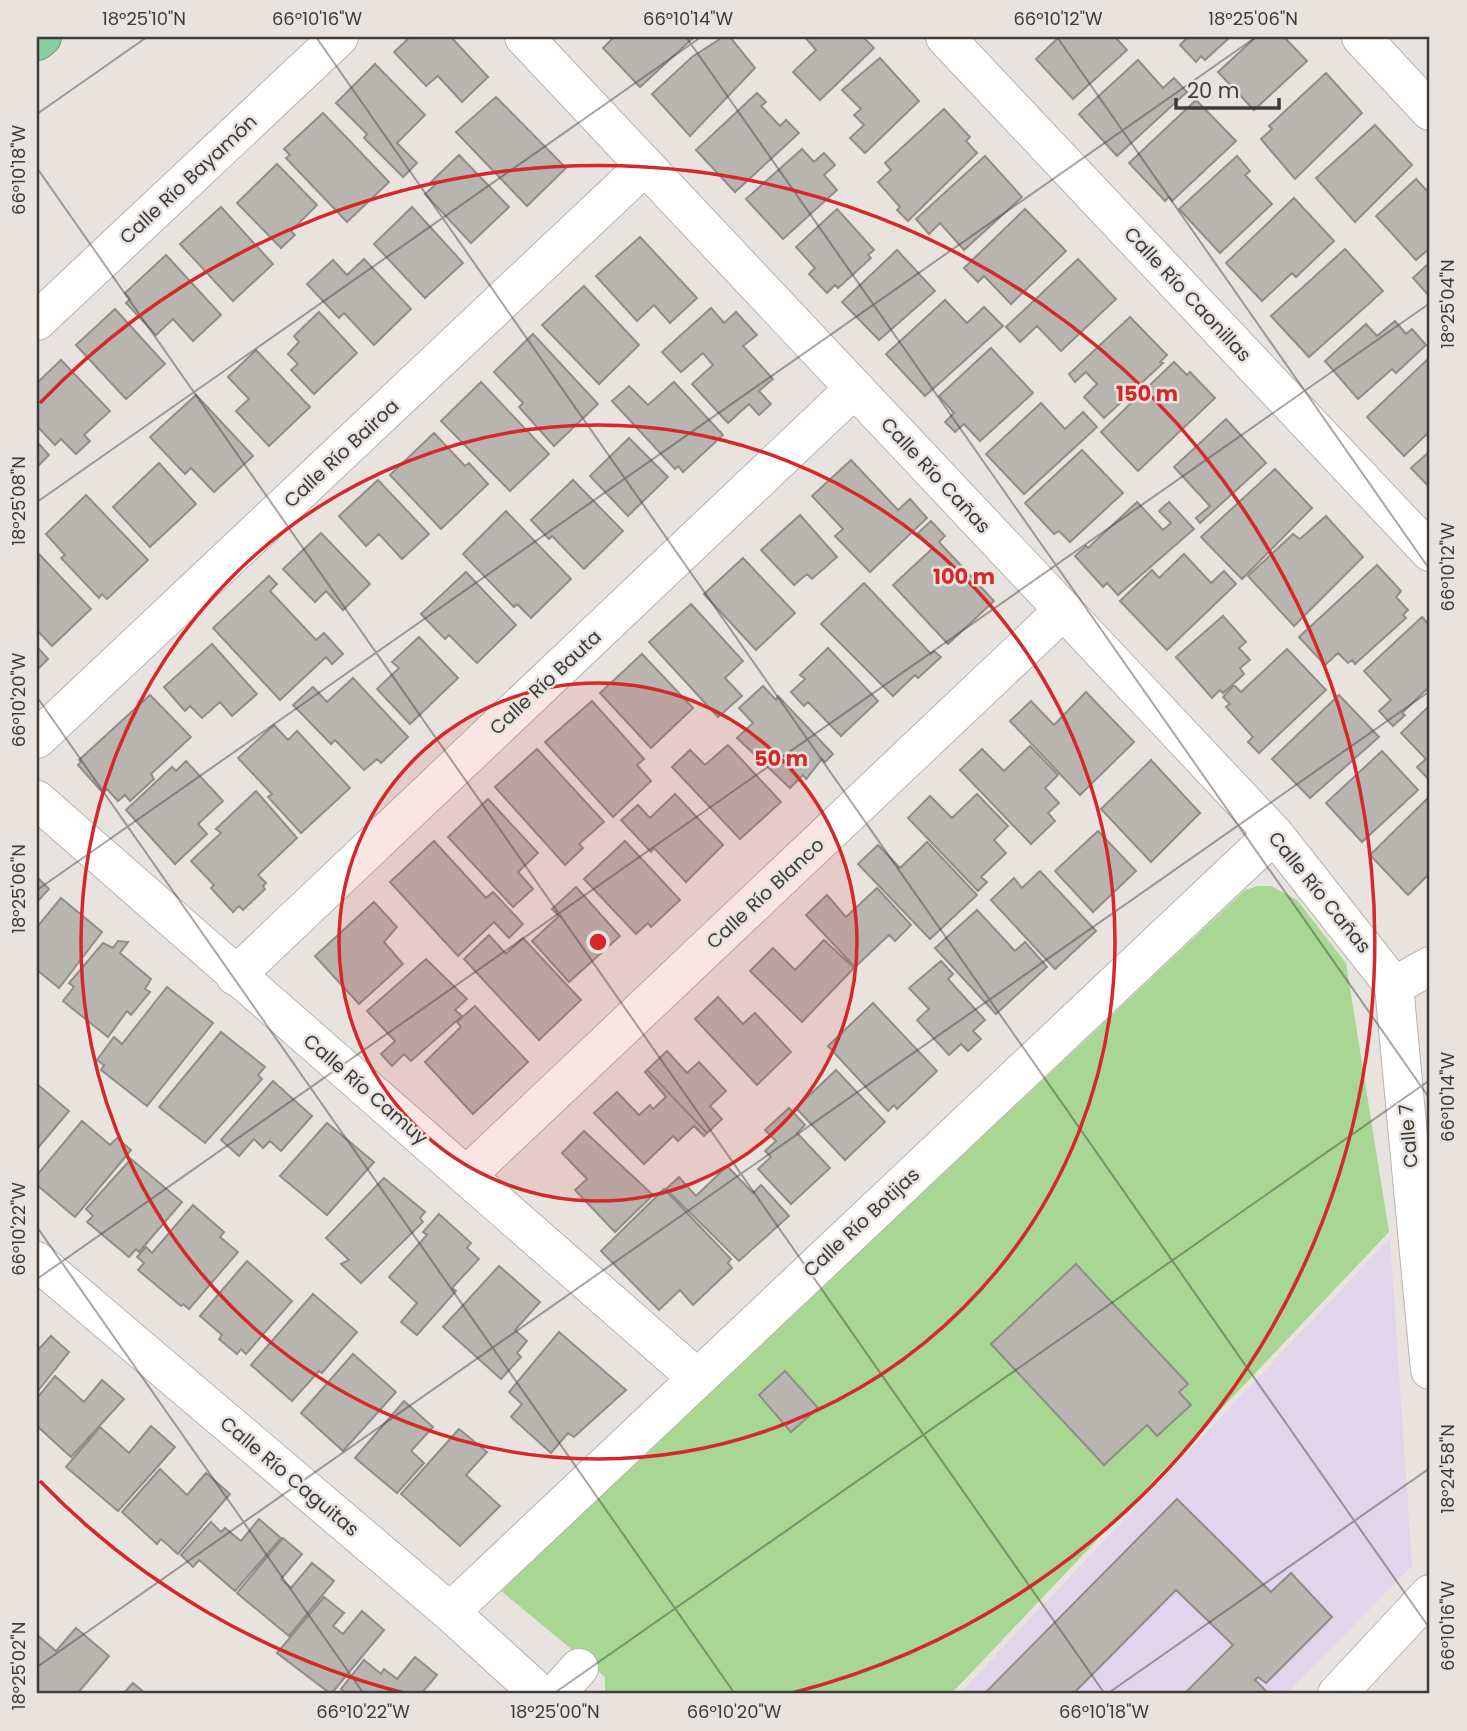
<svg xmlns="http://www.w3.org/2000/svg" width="1467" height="1731" font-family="Poppins,sans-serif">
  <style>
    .education { fill: #e0d5ea }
    .green { fill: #a8d793 }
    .building { fill: #b8b5b0; stroke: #918d89; stroke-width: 2 }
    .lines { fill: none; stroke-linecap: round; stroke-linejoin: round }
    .street-casing { stroke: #b7b3af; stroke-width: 40 }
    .highway-casing { stroke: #6d9a7e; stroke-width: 40 }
    .street { stroke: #fff; stroke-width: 38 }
    .highway { stroke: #87cda3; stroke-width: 38 }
    .ticks { fill: none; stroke: #3e3c3a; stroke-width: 2; stroke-opacity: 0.45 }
    .ring { fill: none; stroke: #d62828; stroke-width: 3.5 }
    .labels { text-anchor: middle; stroke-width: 5; stroke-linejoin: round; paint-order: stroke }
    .street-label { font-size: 19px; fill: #3e3c3a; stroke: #e8e3df }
    .centre { fill: #d62828; stroke: #e8e3df; stroke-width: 3.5 }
    .ring-label { font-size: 21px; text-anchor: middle; font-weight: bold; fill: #d62828; stroke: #e8e3df; stroke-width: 5; stroke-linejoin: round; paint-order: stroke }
    .neatline { fill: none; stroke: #3e3c3a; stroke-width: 2.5 }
    .ticks-label { font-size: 18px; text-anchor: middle; fill: #3e3c3a }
  </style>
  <rect width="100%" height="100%" fill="#e8e3df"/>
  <path class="education" d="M1390,1238L1412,1566L1286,1694H959Z"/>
  <path class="green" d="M1258,886H1271L1297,900L1346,963L1389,1232L951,1694H605V1677L500,1590L1245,890Z"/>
  <path class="building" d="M410,37H451L488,77L462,102L438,76L426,86L394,52Z
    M614,37H694L640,87L603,48Z
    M723,37H730L755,68L690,136L652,94L692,57Z
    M805,37H863L874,48L820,100L793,72L816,50Z
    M1059,37H1115L1127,50L1073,99L1036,59Z
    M1184,37H1230L1205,60L1201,56L1196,62L1180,45L1186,39Z
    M1256,37H1284L1307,61L1254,110L1218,72Z
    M880,58L919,101L865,153L850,138L864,125L854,115L861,109L842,90Z
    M1138,60L1163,88L1174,78L1187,92L1117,156L1079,114Z
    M375,64L425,115L397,143L417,163L403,177L364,138L367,134L336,103Z
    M1326,73L1362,113L1295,179L1261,139L1272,129L1269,126Z
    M757,93L766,102L761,106L780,126L786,120L799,133L735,192L696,150Z
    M496,97L566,168L527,206L456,132Z
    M1196,100L1236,141L1172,201L1169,197L1165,201L1129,163Z
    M944,109L970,137L966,141L977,153L908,221L897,210L900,207L878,182L891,170L885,163Z
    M323,113L389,182L347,222L286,158L290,155L284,149Z
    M1375,125L1412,165L1355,222L1316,178Z
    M802,149L814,162L824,153L835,165L824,175L837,190L783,239L746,199Z
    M459,155L509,207L471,243L425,194L435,185L431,182Z
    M985,156L1022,197L964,250L940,223L929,234L916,219Z
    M1237,156L1250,171L1245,175L1272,204L1220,253L1179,209Z
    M277,164L317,205L291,231L295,235L281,248L237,203Z
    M1416,179L1430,194V248L1416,260L1376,216Z
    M1294,198L1334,241L1296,277L1292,273L1262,301L1226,263Z
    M221,207L273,264L233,301L180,244Z
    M412,207L463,263L425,298L374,244Z
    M837,209L874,250L868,255L871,258L838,288L835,285L827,293L809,274L815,268L796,247Z
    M1025,209L1066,251L1011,304L984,276L978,282L964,268Z
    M640,237L697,298L670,323L654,305L637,321L596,276Z
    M1345,249L1383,291L1309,357L1271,316Z
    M897,250L935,291L879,340L842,302Z
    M166,255L221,315L193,341L173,319L156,335L126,303L130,299L125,293Z
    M364,259L411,309L374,345L344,313L339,318L307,284L333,260L347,275Z
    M1078,259L1116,299L1061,351L1037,326L1020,342L1006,327Z
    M1430,262V297L1413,278Z
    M584,286L639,345L599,384L542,325Z
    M945,300L967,323L984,307L1003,326L925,396L886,354Z
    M711,308L724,323L736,312L757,335L743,346L773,379L759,391L771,404L759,415L749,404L728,423L692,384L713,365L703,353L681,372L662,352Z
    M115,309L165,364L126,399L76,345Z
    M319,312L357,353L314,394L291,370L298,364L288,354L299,342L294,336Z
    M1130,317L1167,355L1160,362L1163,363L1104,418L1084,397L1097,384L1086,372L1075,382L1069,374Z
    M1395,321L1406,334L1412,329L1426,345L1396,373L1392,369L1358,399L1325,361L1366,324L1377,336Z
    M533,334L598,404L554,446L519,407L523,403L494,372Z
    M991,348L1033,393L980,441L964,424L955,432L945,422L954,413L939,396Z
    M256,350L310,407L269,446L236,411L249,399L228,377Z
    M1430,357V431L1404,456L1367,417Z
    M61,360L110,411L84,435L90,441L76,454L61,439L55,445L37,426V383Z
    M1174,362L1187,375L1190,372L1215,398L1138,471L1101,432Z
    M481,382L549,454L510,491L441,421Z
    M674,382L723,435L683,472L678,466L675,469L612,401L629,386L648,405Z
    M196,395L253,456L214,492L191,468L185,474L150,437Z
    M1041,403L1065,429L1083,412L1097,427L1024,494L986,454Z
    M1226,419L1266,463L1200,523L1196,518L1210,506L1174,467Z
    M434,433L465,466L469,463L488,484L441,529L390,475Z
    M629,438L668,477L628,516L590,476Z
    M37,442L49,455L37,467Z
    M1082,450L1123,493L1070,542L1059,531L1054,534L1025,503Z
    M1430,451V488L1411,468Z
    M851,460L898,510L910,499L927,518L870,572L835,536L843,529L812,496Z
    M159,463L196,504L150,547L113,507Z
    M1275,469L1312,508L1242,579L1201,537Z
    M378,480L429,534L402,559L379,534L366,546L339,516Z
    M573,480L623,531L584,569L552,536L549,539L531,520Z
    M86,495L148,560L107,599L102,594L99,598L61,558L65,555L46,534Z
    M1137,502L1163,530L1171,523L1159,511L1169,502L1194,529L1118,595L1107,583L1103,587L1075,556L1086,546L1088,548Z
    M506,511L571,579L531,618L517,604L514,607L463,554Z
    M800,515L837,557L812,579L807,574L794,585L761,550Z
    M1326,516L1363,557L1294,626L1248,576L1293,534L1300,539Z
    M931,521L945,536L939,542L994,601L948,644L893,585L933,548L918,533Z
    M321,533L370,584L343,610L326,591L315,602L283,569Z
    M39,554L91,609L52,646L37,630Z
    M1184,554L1211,583L1224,571L1236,584L1167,650L1120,601L1152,570L1159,578Z
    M743,558L795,613L756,650L704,594Z
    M1377,565L1401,591L1396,597L1408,610L1403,615L1406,618L1355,664L1352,660L1348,663L1338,653L1325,665L1299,637Z
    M466,572L516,625L477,663L449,635L445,639L421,614Z
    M269,576L277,584L270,591L316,640L324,633L343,654L332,664L326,657L280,700L213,628Z
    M864,583L931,654L934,651L941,657L918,678L915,675L893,696L821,624Z
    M691,604L743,661L725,678L742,696L718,717L649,642Z
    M1223,616L1246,642L1239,648L1250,660L1240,668L1244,674L1223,693L1220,690L1212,698L1176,657Z
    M1422,617L1430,626V686L1402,713L1405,715L1393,726L1379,711L1391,700L1364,671Z
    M419,637L458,678L410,724L377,689L399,668L392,662Z
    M212,644L257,694L232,716L220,702L202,718L190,706L185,711L164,687Z
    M37,647L48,659L37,670Z
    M828,648L878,701L841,736L808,702L804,706L791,692L805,679L800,675Z
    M1287,649L1326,690L1259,753L1248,742L1253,737L1226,707L1230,704L1223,697L1234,685L1241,692Z
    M642,654L693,708L651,748L600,693Z
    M353,678L408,737L381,763L377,759L364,770L335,740L331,744L293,705L313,687L327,702Z
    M763,686L776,700L778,696L833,754L825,762L822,759L806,779L803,775L790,788L737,738L753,723L739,708Z
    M1086,692L1134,742L1080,795L1010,721L1031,701L1054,725Z
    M150,695L191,737L151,774L154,779L130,801L125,795L118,801L107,789L103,793L78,765L81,762L79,760Z
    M1339,695L1379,737L1310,798L1272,759Z
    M592,701L644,759L637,765L651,781L613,817L545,742Z
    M1430,705V781L1417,767L1426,759L1401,733Z
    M274,725L288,740L297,731L350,788L301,833L268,797L272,794L238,758Z
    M728,745L781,802L740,839L672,767L690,750L705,765Z
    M1030,746L1058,775L1045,788L1059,803L1048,813L1055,821L1031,844L960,770L982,749L1004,771Z
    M537,749L604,822L579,844L583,848L565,865L495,787Z
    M1382,751L1418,790L1362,842L1326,803Z
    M1151,760L1200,813L1151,862L1101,809Z
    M186,761L223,801L198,824L207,834L175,864L126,810L172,767L176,771Z
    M256,791L297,838L258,875L266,883L263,886L265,889L243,910L239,906L233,912L211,888L214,885L191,861L221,833L216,829Z
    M675,794L723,845L686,882L654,848L651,852L621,820L638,805L650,818Z
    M977,794L1008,826L994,840L1006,853L981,877L987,882L978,891L908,818L930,796L952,818Z
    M1430,796V873L1408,895L1370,855Z
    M488,799L538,853L518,872L533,889L513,907L448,837Z
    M1098,831L1136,871L1093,912L1055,871Z
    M434,841L486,898L493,892L523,924L509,938L494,922L458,956L390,882Z
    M625,841L680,900L651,927L648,923L636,934L584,879Z
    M927,842L977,895L930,939L858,864L878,845L900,868Z
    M1040,871L1096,931L1055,969L991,900L1014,878L1022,888Z
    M37,877L49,889L37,902Z
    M576,887L620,936L569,982L532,941L559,916L552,909Z
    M877,888L911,925L895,941L889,935L855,967L806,915L827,895L846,917Z
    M61,898L102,932L59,988L37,970V927Z
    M374,902L397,927L384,942L403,964L359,1004L315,956Z
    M977,910L1015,951L1025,942L1047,967L996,1014L935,948Z
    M489,935L506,954L523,938L581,1000L539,1040L464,959Z
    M824,940L854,968L802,1022L750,971L773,948L795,970Z
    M118,941L128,942L120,953L151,979L145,989L150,992L131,1015L127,1011L108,1037L63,1001L74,987L69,983L103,943L113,948Z
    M426,959L467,999L455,1010L462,1016L411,1061L404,1054L392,1066L381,1054L395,1041L367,1011Z
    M941,961L953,974L948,979L985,1020L973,1031L981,1039L968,1051L961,1044L949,1055L917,1020L929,1009L909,988Z
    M167,987L213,1023L147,1106L101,1070L104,1065L97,1060L114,1037L122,1044Z
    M718,997L743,1024L755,1013L791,1052L757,1085L695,1019Z
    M873,1003L937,1071L897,1109L894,1105L888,1111L828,1046Z
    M475,1006L528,1062L473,1114L425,1062L461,1027L457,1022Z
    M221,1032L265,1067L258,1075L262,1079L205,1143L159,1107Z
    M667,1051L687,1073L699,1062L726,1091L710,1106L722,1119L707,1133L647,1070Z
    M647,1070L707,1133L704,1136L694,1126L678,1141L673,1136L644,1164L594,1113L617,1092L639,1115L650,1105L653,1109L666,1097L645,1072Z
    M836,1070L885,1122L845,1160L796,1108Z
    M273,1081L312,1116L281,1151L270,1141L263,1148L254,1139L239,1156L221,1140Z
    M37,1084L69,1111L37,1149Z
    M789,1108L805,1125L797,1133L830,1168L791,1204L758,1169L771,1157L765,1151L776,1141L765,1130Z
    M82,1121L110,1145L117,1138L131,1150L75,1217L37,1185V1175Z
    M327,1123L374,1162L327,1215L280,1176Z
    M584,1131L653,1195L615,1232L575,1190L587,1179L562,1153Z
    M131,1159L182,1202L139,1252L136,1249L129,1257L87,1222L93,1216L86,1209Z
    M727,1166L753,1193L761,1185L789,1216L739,1261L666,1189L679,1177L696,1196Z
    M384,1178L425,1212L420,1218L423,1222L361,1283L341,1264L349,1260L326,1238Z
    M664,1189L731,1259L728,1263L732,1268L693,1305L680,1290L659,1310L601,1251Z
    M193,1205L224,1232L220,1237L238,1252L189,1309L183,1304L181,1306L138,1270L144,1263L137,1257L146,1247L152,1253Z
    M439,1214L471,1243L467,1248L479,1259L452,1288L456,1291L417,1335L401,1322L417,1303L389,1277L427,1235L423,1232Z
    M247,1261L292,1301L246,1354L241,1349L237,1354L219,1339L222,1335L200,1316Z
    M1076,1264L1188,1384L1179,1392L1191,1405L1157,1436L1147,1425L1104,1465L991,1344Z
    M499,1266L540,1302L515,1330L527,1341L517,1353L521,1357L501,1379L443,1327Z
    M313,1294L357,1332L322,1373L319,1371L292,1401L251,1365Z
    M559,1332L626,1390L574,1437L568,1433L551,1453L511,1417L522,1404L509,1392Z
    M51,1336L69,1352L37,1392V1351Z
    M353,1354L396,1392L343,1451L301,1413Z
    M785,1371L818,1408L791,1432L759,1395Z
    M55,1376L84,1402L102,1380L124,1399L71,1457L37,1426V1398Z
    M404,1401L433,1427L411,1451L424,1463L397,1493L355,1458Z
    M151,1426L175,1447L118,1511L66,1467L100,1427L129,1453Z
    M459,1429L487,1452L466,1475L500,1506L460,1546L401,1494Z
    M160,1469L187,1495L206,1473L230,1494L178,1554L161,1539L157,1544L122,1512Z
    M1177,1499L1271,1592L1291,1573L1332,1617L1266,1683L1258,1677L1255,1680L1269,1694H1184L1233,1645L1176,1590L1073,1694H984Z
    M259,1519L281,1538L235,1591L199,1560L193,1567L181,1555L211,1522L221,1532L225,1528L241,1541Z
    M283,1538L302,1554L281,1579L291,1588L312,1563L334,1581L289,1636L237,1593Z
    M324,1597L344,1613L333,1626L343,1634L362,1611L384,1630L331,1694L277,1653Z
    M76,1628L109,1656L77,1694H37V1635L56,1651Z
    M415,1657L437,1675L421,1694H346L341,1689L364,1660L381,1674L384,1669L397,1679Z
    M133,1683L146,1694H123Z"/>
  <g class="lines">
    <defs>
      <path id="street" d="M524,37L1274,834L1394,986
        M945,37L1430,552
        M1361,37L1430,111
        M37,321L339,37
        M37,739L645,166
        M37,800L696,1377
        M235,976L854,389
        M1394,986L1430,1370
        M1394,986L1430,966
        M467,1175L1064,610
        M37,1261L450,1612L540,1694
        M450,1612L1274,834
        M556,1694L579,1668
        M1337,1694L1430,1594"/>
      <path id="highway" d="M37,41L42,37"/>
    </defs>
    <use href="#street" class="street-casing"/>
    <use href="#highway" class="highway-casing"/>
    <use href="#street" class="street"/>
    <use href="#highway" class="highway"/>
  </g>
  <path class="ticks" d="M316,37L1430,1629M686,37L1430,1099M1057,37L1430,570M1428,37L1430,40M37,114L147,37M37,168L1105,1694M37,502L701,37M37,697L735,1694M37,890L1256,37M37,1227L364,1694M37,1279L1430,303M37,1667L1430,691M553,1694L1430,1080M1107,1694L1430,1468"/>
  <circle cx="598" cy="942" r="259" fill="#d62828" fill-opacity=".12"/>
  <g class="ring">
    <circle cx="598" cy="942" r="259"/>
    <circle cx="598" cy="942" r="517"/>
    <path d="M404 1693A776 776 0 0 1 40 1481M40 403A776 776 0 1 1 792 1693"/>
  </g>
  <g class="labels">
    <g class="street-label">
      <text transform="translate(188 179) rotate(-43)" y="7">Calle Río Bayamón</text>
      <text transform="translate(1188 294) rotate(47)" y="7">Calle Río Caonillas</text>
      <text transform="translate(341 453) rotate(-43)" y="7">Calle Río Bairoa</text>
      <text transform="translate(936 475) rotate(47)" y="7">Calle Río Cañas</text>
      <text transform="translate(545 682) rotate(-43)" y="7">Calle Río Bauta</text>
      <text transform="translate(1320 892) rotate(51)" y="7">Calle Río Cañas</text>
      <text transform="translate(765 893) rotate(-43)" y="7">Calle Río Blanco</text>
      <text transform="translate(366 1089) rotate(41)" y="7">Calle Río Camuy</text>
      <text transform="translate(1408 1136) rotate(-95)" y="7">Calle 7</text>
      <text transform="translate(861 1222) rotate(-43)" y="7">Calle Río Botijas</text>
      <text transform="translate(290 1476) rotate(40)" y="7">Calle Río Caguitas</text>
    </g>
  </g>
  <circle cx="598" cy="942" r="10" class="centre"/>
  <g class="ring-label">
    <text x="1147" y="401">150 m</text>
    <text x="964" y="584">100 m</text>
    <text x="781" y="766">50 m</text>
  </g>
  <rect width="1467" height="1731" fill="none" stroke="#e8e3df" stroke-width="77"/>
  <path d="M1176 98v10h103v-10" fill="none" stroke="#3e3c3a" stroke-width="3.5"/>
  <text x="1187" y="98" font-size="21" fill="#3e3c3a" stroke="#e8e3df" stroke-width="5" paint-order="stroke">20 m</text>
  <rect x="38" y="38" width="1390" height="1654" class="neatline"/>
  <g class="ticks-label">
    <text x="144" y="25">18°25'10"N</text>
    <text x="317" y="25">66°10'16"W</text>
    <text x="688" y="25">66°10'14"W</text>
    <text x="1058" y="25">66°10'12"W</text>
    <text x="1253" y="25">18°25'06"N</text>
    <text transform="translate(19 170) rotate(-90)" y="6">66°10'18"W</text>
    <text transform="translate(1448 304) rotate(-90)" y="6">18°25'04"N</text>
    <text transform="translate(19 501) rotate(-90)" y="6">18°25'08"N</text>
    <text transform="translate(1448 567) rotate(-90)" y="6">66°10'12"W</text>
    <text transform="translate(19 700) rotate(-90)" y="6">66°10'20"W</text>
    <text transform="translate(19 889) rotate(-90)" y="6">18°25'06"N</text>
    <text transform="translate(1448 1097) rotate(-90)" y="6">66°10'14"W</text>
    <text transform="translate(19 1229) rotate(-90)" y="6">66°10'22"W</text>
    <text transform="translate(1448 1469) rotate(-90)" y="6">18°24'58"N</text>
    <text transform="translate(1448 1626) rotate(-90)" y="6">66°10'16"W</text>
    <text transform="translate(19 1666) rotate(-90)" y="6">18°25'02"N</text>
    <text x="363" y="1718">66°10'22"W</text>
    <text x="555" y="1718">18°25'00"N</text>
    <text x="734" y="1718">66°10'20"W</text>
    <text x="1104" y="1718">66°10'18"W</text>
  </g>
</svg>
